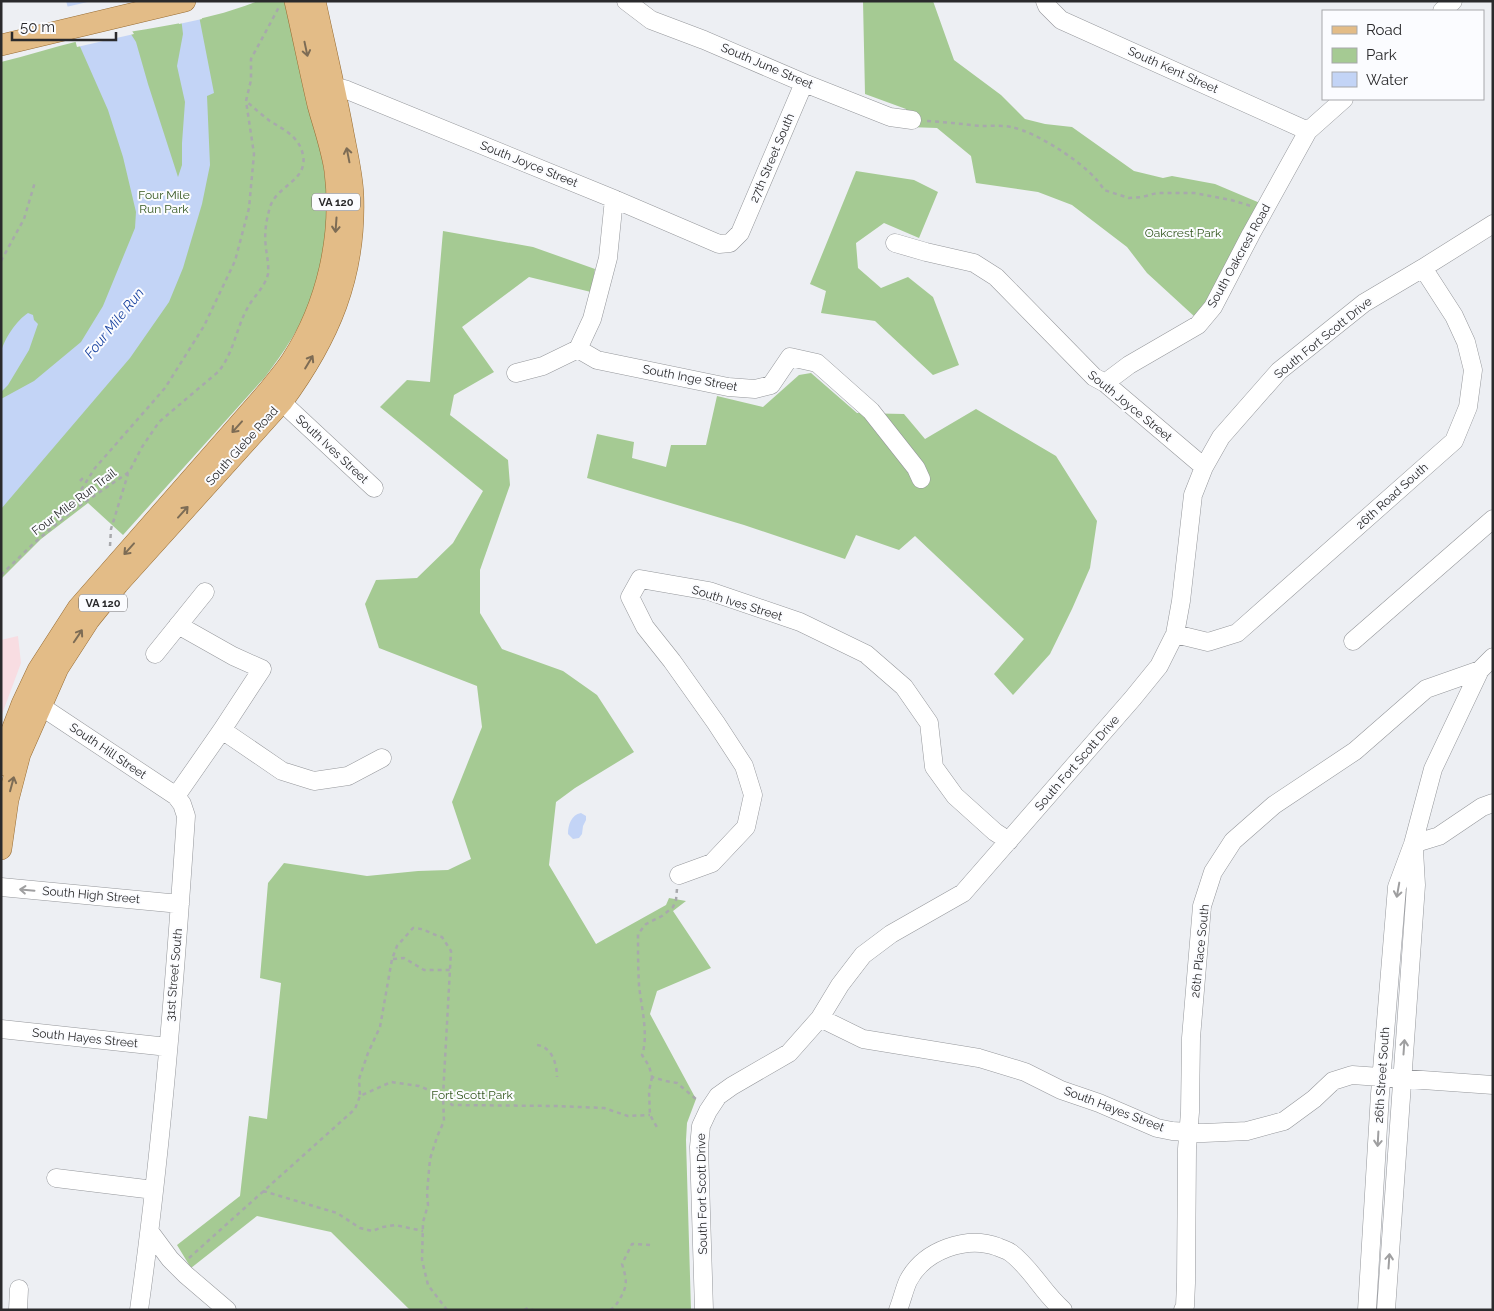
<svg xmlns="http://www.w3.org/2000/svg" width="1494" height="1311" font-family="Raleway,sans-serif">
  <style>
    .industrial { fill: #f8dde2 }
    .green { fill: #a5ca93 }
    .water { fill: #c3d4f6 }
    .pier { fill: #edeff3 }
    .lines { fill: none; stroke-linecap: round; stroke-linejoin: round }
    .minor-casing { stroke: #95979b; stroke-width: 19 }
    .major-casing { stroke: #976c33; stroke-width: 22 }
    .path { stroke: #a8a9ac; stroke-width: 2.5; stroke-dasharray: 4 4; stroke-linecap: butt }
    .minor { stroke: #fff; stroke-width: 18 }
    .major { stroke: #e3bc87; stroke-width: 21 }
    .oneway { stroke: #7d6c55 }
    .oneway2 { stroke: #9f9fa0 }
    .labels { text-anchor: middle; stroke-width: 4; stroke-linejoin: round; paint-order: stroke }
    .shield { fill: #fbfcff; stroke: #69696b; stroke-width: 1 }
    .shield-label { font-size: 11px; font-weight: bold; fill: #2a2a2c }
    .street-label { font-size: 12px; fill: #2a2a2c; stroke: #fbfcff }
    .park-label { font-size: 12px; fill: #33561e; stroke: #fbfcff }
    .water-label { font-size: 14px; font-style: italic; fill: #1d46a2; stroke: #fbfcff }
  </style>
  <rect width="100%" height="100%" fill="#edeff3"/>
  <path class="industrial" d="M18,636L21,663L1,717V640Z"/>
  <path class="green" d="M258,1H291C302,53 315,105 322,157C324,170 326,182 327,195C330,227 322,265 312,295C302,326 284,352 265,377L123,535L88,503L41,539L1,579V62C27,56 53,47 79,41C139,29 201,24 258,1Z
    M863,1H933L954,60L1001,95L1025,119L1045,124L1072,127L1134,171L1163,178L1172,176L1215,184L1260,203L1208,299L1195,317L1147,273L1127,247L1072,205L1038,192L976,183L971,156L937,128L909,127L906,109L865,94Z
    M856,171L914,180L938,192L919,238L884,223L856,243L858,268L881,288L908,277L933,297L959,365L933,375L875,321L821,313L826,291L810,284Z
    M443,231L533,247L595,269L591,292L529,277L462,327L494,372L454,395L450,415L508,460L510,485L480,570V613L502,649L563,671L597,695L634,752L575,788L556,802L549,865L596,944L666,905L669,898L686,901L673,911L711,968L657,991L650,1014L696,1099L687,1123L686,1140L691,1310H410L331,1232L257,1216L191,1268L177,1245L240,1196L249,1116L267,1119L281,983L260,978L268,883L284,863L367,876L418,871L448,870L471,859L452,802L482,727L477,686L379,648L365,604L376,580L417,578L453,543L483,491L380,407L407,380L430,382Z
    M811,373L857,413L904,414L925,439L976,409L1056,456L1097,521L1090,568L1072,609L1050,654L1013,695L994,674L1024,639L915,536L899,550L856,535L845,559L744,525L587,478L597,434L634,442L632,458L666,467L671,445H706L717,396L763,407L799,375Z"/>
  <path class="water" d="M66,1H110L136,42L148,84L178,177L182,165V143L185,102L177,66L183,34L179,1L199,16L214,93L207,96L210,165L202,204L183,268L169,302L130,358L1,509V399L34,381L81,342L103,306L135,228L136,212L123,157L108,110L78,42Z
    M28,313L33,315L34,320L38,324L29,350L8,385L1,392C1,380 0,363 1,352C4,339 17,320 28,313Z
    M581,813L586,816V820L583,826L582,834L579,838L573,839L568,834C568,825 571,815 581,813Z"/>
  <path class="pier" d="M92,1H113L134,34L77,47L66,7Z
    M176,1H197L202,19L179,24Z"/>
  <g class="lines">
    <defs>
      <path id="minor" d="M626,1L651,20L704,40L804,83L890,117L912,120
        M1045,1L1047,6L1061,20L1308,131
        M1442,11L1453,1
        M322,87L333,86L347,90L614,199L719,244L730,243L740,233L804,83
        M895,243L926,252L974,263L996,277L1094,377L1105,383L1204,467
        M578,349L597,360L728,387L755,389L771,385L790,357L817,363L871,411L916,468L921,479
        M516,373L543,366L578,349L592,319L608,258L614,199
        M1105,383L1129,365L1198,325L1213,307L1251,234L1308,131L1344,99
        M272,393L374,488
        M1175,634L1208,642L1237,633L1454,441L1468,407L1473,370L1466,342L1454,316L1423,268
        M1353,641L1493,519
        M155,654L205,592
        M30,699L176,796
        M222,730L282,771L314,781L348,776L382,758
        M1413,844L1439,836L1482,807L1493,803
        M679,875L712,863L746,827L753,795L744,766L716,723L672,661L645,627L630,597L640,579L709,591L800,622L866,654L904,687L929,723L934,767L955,796L995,832L1009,841
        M1,887L180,904
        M820,1018L863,1039L979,1058L1025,1072L1061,1090L1099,1103L1157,1128L1172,1131L1204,1133L1247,1131L1284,1121L1314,1099L1333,1081L1352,1075L1493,1085
        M1,1029L168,1047
        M56,1178L154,1190
        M150,1232L170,1259L186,1275L227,1310
        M18,1310L19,1289
        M139,1310C162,1146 175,981 186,816L182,804L176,796L222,730L262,669L233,656L178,625
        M704,1310L699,1147L701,1126L708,1111L718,1096L732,1086L789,1053L820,1018L840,985L863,955L891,934L963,893L1133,698L1159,666L1175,634L1181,601L1193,495L1204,467L1221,437L1279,371L1364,303L1423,268L1493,224
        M898,1310C902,1300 904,1290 908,1281C924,1250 967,1235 998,1247C1002,1249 1007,1250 1011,1253C1032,1269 1043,1293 1063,1310
        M1183,1310L1185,1306L1186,1283L1187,1149L1190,1112L1191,1038L1202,906L1213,872L1233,841L1274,805L1355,751L1426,689L1480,670
        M1367,1310L1380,1094L1397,887L1413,844L1433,769L1480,670L1493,657
        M1386,1310L1416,885L1414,850"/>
      <path id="major" d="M1,45L185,1
        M1,765L9,738L22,704L38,670L78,608L269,390C276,381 285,371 292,360C327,305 343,237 335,171C332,149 324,127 318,105C310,71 303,36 295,1
        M1,849L8,800L20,754L58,668L89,620L118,584L282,402C329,338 356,276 353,195C352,172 346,150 342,127C334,85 324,43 315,1"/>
    </defs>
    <use href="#minor" class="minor-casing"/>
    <use href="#major" class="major-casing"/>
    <path class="path" d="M927,121C945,122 962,124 980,126C990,126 1001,125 1011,127C1037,132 1092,167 1104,190L1129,198L1142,197L1157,193H1194L1231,200L1251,206
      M1,261L24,219L35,182
      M80,481L83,478L86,480
      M72,511V504L95,468L165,388L204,326L235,261L249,208L254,154L246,101L251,80V59L279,7
      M110,546L111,529L128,474
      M1,575L34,543L72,511L129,472L142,447L159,422L218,372C234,353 236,328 248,307C254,296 265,287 268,274C269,266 267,257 266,248C264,234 266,221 270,207C277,185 308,181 303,155C299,136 284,130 270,121C262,115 254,108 246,101
      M677,889L676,900L673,907L662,916L646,924L638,934C638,951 638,968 639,985C641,1006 649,1035 642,1055L649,1066L652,1077L666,1081L677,1083L696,1099
      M393,959L404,958L424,970H451
      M537,1045C552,1047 557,1064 557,1077
      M652,1077L649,1091L650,1115L658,1129
      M263,1191L337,1213L360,1228L372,1231L383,1227L395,1225L423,1231
      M189,1258L355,1109L360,1096
      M447,1310L428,1285L422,1260L423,1222L428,1205L427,1193L430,1159L437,1137L444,1121L443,1096L451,951L442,937C430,934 425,928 413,928L397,946L392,959L380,1027L368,1053L359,1079L360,1096L391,1082L419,1086L443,1096L452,1105L556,1106L604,1108L628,1116L650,1115
      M524,1310L528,1308L533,1310
      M610,1310C615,1307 616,1305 619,1300C628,1286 627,1280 622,1264L632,1244L651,1245"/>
    <use href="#minor" class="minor"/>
    <use href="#major" class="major"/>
  </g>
  <defs><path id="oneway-shaft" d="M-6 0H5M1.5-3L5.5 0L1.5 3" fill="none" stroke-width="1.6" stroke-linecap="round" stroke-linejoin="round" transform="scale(1.25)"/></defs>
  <g class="oneway">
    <use href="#oneway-shaft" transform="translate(306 49) rotate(78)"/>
    <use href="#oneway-shaft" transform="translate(348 155) rotate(-101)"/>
    <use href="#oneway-shaft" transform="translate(336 225) rotate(94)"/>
    <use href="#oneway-shaft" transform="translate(309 362) rotate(-59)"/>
    <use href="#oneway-shaft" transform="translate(237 427) rotate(132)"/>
    <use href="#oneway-shaft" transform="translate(183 512) rotate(-48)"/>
    <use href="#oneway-shaft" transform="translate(129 549) rotate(132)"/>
    <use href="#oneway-shaft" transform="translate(78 636) rotate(-56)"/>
    <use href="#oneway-shaft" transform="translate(12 784) rotate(-75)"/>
  </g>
  <g class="oneway2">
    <use href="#oneway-shaft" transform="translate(27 890) rotate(-175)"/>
    <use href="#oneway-shaft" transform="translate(1398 890) rotate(100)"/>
    <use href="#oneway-shaft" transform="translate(1404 1047) rotate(-86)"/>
    <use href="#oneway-shaft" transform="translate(1378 1139) rotate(93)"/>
    <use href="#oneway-shaft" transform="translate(1389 1261) rotate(-86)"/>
  </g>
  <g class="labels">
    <g class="shield">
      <rect x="312" y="193.5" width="48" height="17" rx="4"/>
      <rect x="79" y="594.5" width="48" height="17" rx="4"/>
    </g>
    <g class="shield-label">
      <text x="336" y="206">VA 120</text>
      <text x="103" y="607">VA 120</text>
    </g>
    <g class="street-label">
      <text transform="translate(767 66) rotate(23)" y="4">South June Street</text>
      <text transform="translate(1173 70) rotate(24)" y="4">South Kent Street</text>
      <text transform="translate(772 158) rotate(-67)" y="4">27th Street South</text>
      <text transform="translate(529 164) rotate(22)" y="4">South Joyce Street</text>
      <text transform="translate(1239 256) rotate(-61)" y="4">South Oakcrest Road</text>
      <text transform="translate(1323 338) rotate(-39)" y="4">South Fort Scott Drive</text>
      <text transform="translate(690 378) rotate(11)" y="4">South Inge Street</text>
      <text transform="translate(1130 406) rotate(39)" y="4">South Joyce Street</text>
      <text transform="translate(242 446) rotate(-48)" y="4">South Glebe Road</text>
      <text transform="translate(332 449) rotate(43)" y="4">South Ives Street</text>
      <text transform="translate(1392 496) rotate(-42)" y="4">26th Road South</text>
      <text transform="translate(74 502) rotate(-37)" y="4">Four Mile Run Trail</text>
      <text transform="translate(737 603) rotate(17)" y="4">South Ives Street</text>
      <text transform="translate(108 751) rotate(34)" y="4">South Hill Street</text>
      <text transform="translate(1077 763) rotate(-49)" y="4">South Fort Scott Drive</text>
      <text transform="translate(91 895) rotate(5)" y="4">South High Street</text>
      <text transform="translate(1200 951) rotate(-84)" y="4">26th Place South</text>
      <text transform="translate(174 975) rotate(-85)" y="4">31st Street South</text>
      <text transform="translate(85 1038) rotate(6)" y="4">South Hayes Street</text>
      <text transform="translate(1382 1075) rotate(-86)" y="4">26th Street South</text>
      <text transform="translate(1114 1109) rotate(21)" y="4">South Hayes Street</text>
      <text transform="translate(702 1194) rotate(-91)" y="4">South Fort Scott Drive</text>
    </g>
    <g class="park-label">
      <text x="164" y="199">Four Mile<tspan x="164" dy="14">Run Park</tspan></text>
      <text x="1183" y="237">Oakcrest Park</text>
      <text x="472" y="1099">Fort Scott Park</text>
    </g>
    <g class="water-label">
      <text transform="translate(114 323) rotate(-51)" y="5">Four Mile Run</text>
    </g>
  </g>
  <rect width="1494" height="1311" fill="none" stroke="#2a2a2c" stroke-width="5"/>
  <rect x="1322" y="10" width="162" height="90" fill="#fbfcff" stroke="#a7a8ab"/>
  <rect x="1332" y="26" width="25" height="8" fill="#e3bc87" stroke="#a7a8ab"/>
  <text x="1366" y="35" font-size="15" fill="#2a2a2c">Road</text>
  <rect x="1332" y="48" width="25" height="15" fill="#a5ca93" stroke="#a7a8ab"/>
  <text x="1366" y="60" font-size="15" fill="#2a2a2c">Park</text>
  <rect x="1332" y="72" width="25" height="15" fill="#c3d4f6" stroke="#a7a8ab"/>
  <text x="1366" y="85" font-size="15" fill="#2a2a2c">Water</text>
  <path d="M12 32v8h104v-8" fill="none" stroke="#2a2a2c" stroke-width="2.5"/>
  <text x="20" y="32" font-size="15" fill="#2a2a2c" stroke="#fbfcff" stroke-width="4" paint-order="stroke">50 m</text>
</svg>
